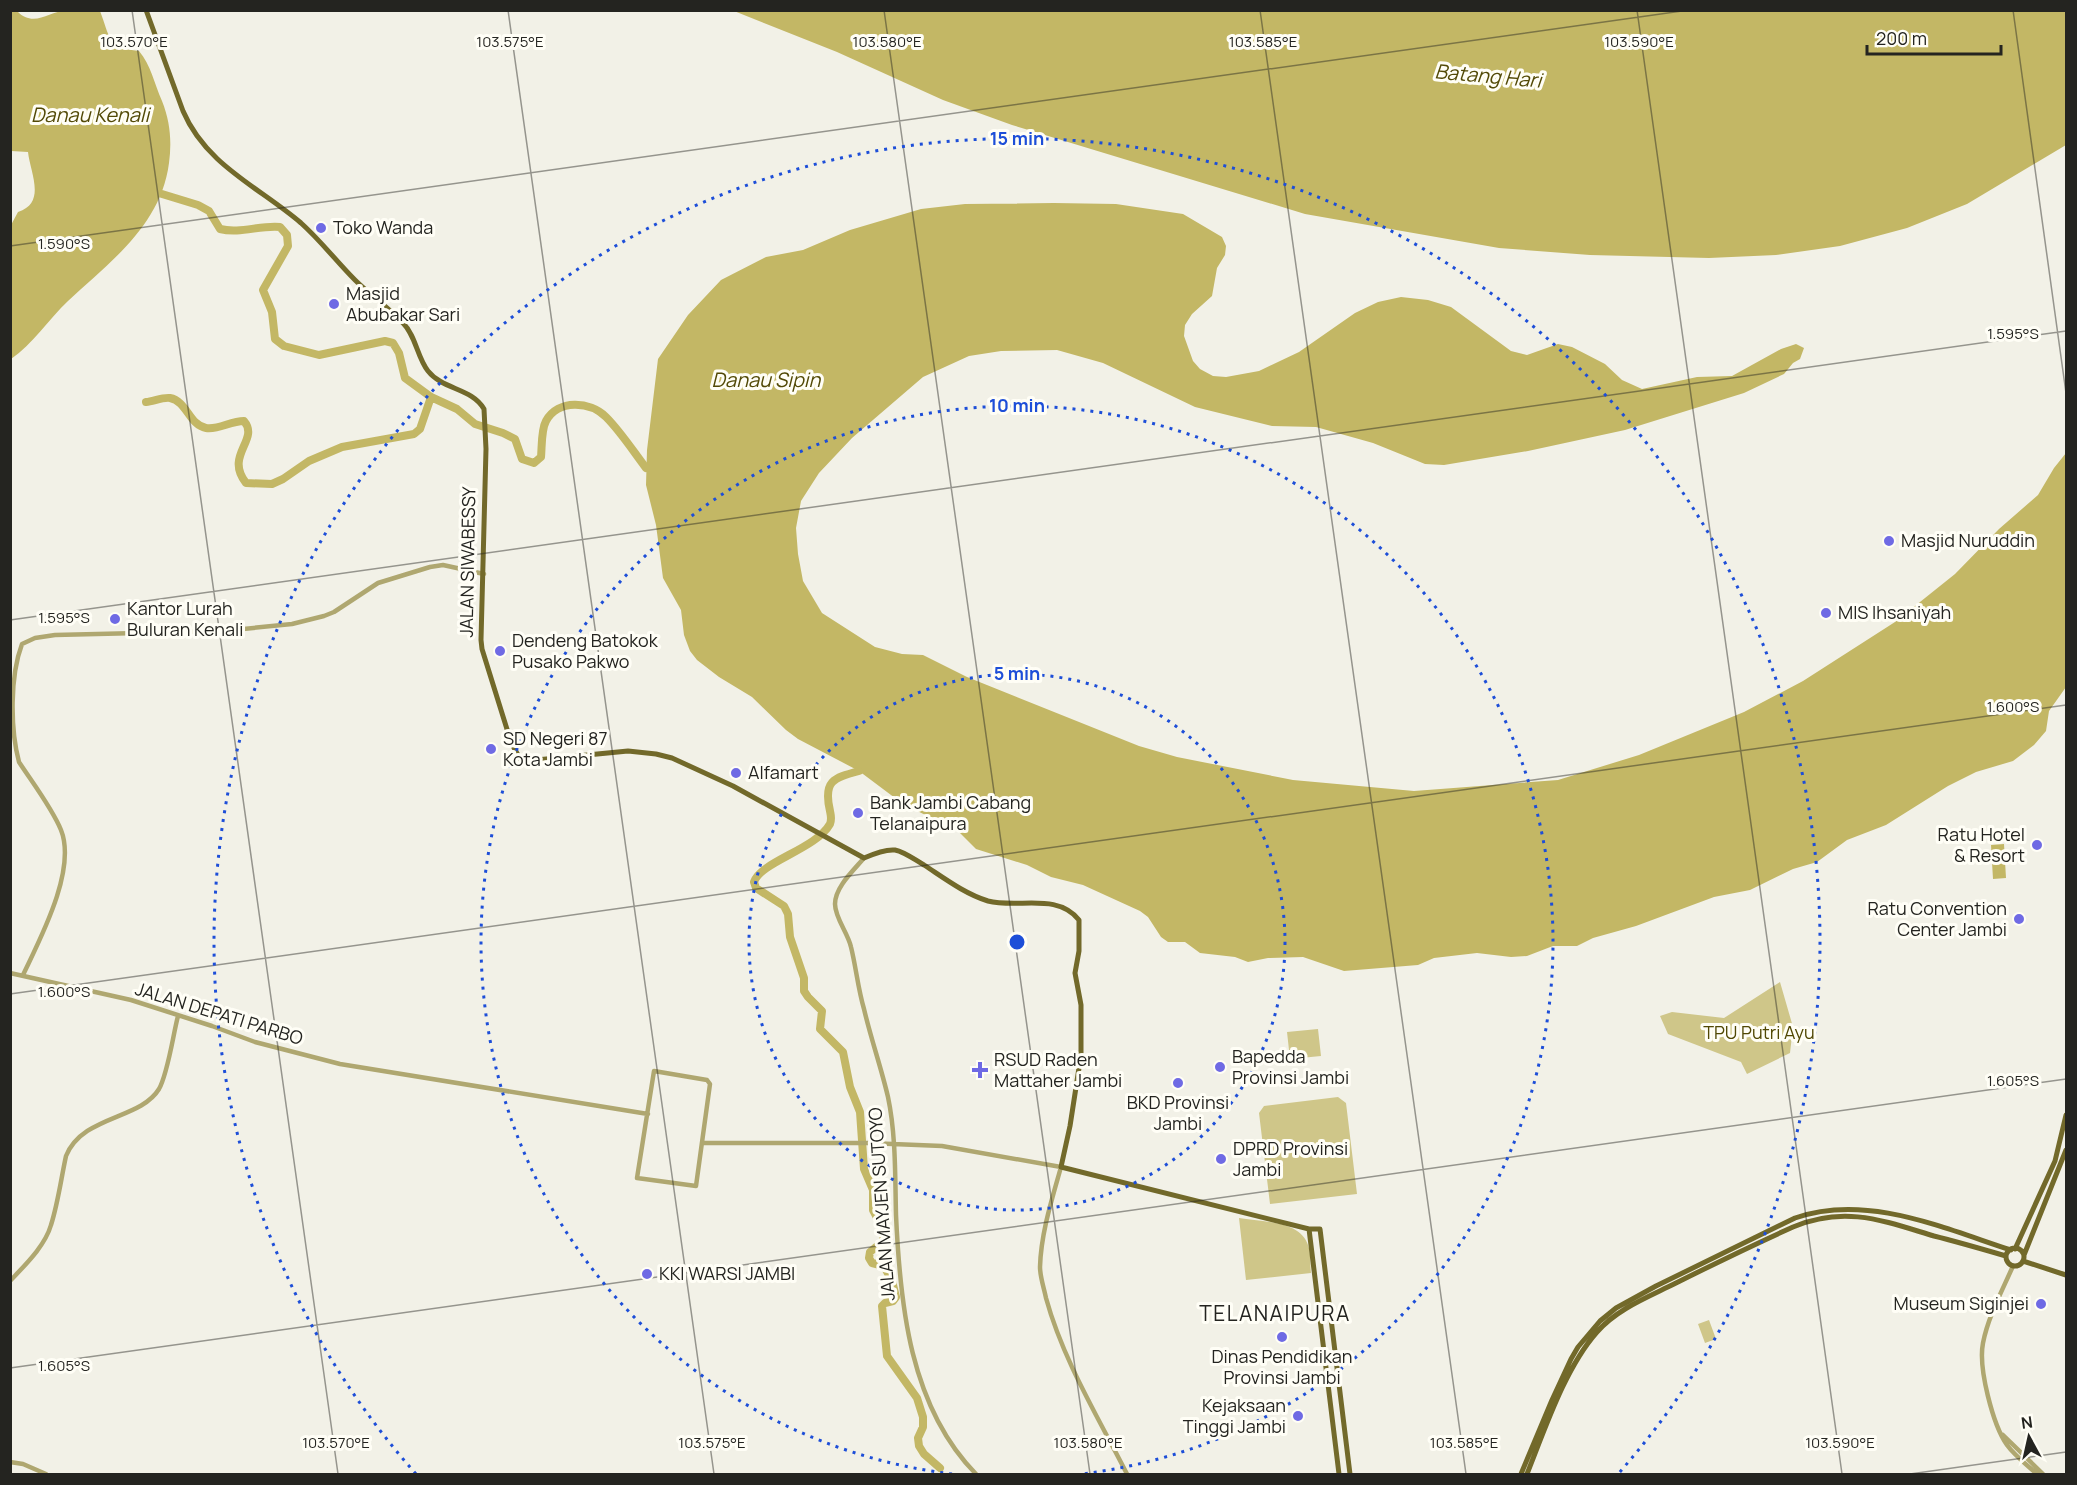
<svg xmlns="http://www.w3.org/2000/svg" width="2077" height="1485" font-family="Manrope,sans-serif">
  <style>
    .green { fill: #cfc689 }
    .water { fill: #c3b765 }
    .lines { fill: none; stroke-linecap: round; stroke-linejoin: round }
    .river { stroke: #c3b765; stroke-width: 8 }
    .minor { stroke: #afa770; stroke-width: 4.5 }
    .major { stroke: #72692a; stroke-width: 5 }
    .ticks { fill: none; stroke: #242420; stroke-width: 1.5; stroke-opacity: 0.45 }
    .ring { fill: none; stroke: #1d4ed8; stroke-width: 3; stroke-dasharray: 3 6 }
    .poi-dot { fill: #6f6ae4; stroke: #fffef6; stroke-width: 2 }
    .labels { text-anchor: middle; stroke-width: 6; stroke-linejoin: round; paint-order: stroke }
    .poi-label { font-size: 18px; fill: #242420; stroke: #fffef6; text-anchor: start }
    .street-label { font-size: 18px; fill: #242420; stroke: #fffef6 }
    .park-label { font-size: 18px; fill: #504703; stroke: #fffef6 }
    .water-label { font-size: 20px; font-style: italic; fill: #524906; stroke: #fffef6 }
    .quarter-label { font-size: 21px; letter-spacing: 1.5px; fill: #242420; stroke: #fffef6 }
    .ticks-label { font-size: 15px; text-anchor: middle; fill: #242420; stroke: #fffef6; stroke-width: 6; stroke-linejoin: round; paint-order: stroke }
    .centre { fill: #1d4ed8; stroke: #fffef6; stroke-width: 3 }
    .ring-label { font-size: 18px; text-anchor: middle; font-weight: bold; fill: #1d4ed8; stroke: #fffef6; stroke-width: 6; stroke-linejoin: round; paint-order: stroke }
  </style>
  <rect width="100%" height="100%" fill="#f2f1e7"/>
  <path class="green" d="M1780,982L1793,1027L1790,1053L1747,1074L1741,1062L1668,1034L1660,1016L1672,1012L1724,1018Z
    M1318,1029L1321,1056L1290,1059L1287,1032Z
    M1338,1097L1346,1103L1357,1194L1270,1204L1259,1113L1264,1106Z
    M1239,1218C1260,1222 1300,1220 1308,1245C1311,1253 1310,1264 1311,1273L1246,1280Z
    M1709,1320L1716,1339L1705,1343L1698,1324Z"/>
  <path class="water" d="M11,10L17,11C33,28 49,12 66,10C77,10 89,10 100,11C110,37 107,48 139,51C151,65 154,83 162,101C170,121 172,141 169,163C161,225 111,261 68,301C48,320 33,344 11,359V225L18,212C47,203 30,172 28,152L11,151Z
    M734,11H2066V145L1967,204L1907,228L1840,246L1776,255L1709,258L1590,255L1499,248L1305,214L1012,125L943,100L837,52Z
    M1054,203L1116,204L1183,214L1222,237L1226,246L1225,255L1217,268L1212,296L1192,314L1185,325L1184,336L1193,361L1200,369L1213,376L1226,377L1259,371L1299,352L1355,313L1378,302L1401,297L1428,300L1451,307L1511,351L1527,355L1558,344L1572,347L1605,364L1622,380L1642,389L1697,377L1732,376L1781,349L1796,344L1804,348L1800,359L1793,363L1784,374L1744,393L1625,430L1528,451L1444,465L1425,464L1373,443L1316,427L1272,426L1195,407L1103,363L1057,350L1001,351L969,356L923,377L852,438L819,473L801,501L796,528L798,554L803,581L822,613L875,647L902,654L923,655L967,677L1139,746L1177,757L1293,780L1414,791L1558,780L1639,755L1744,712L1803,681L1895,622L1955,574L1999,529L2038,495L2054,468L2066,453V687L2049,711L2046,731L2034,745L2013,761L1976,772L1948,786L1886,825L1847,840L1817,862L1793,869L1750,890L1714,897L1636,926L1593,938L1577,946H1553L1527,956L1511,957L1477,953L1434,958L1418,965L1344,971L1303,957L1268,958L1248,962L1235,957L1200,953L1185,942H1168L1161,937L1148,917L1140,911L1083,885L1051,877L1027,865L976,849L958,831L903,804L859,771L798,739L786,730L752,697L719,677L697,660L690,651L684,635L681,610L663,578L656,525L646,485L647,450L658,359L688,315L721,280L766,257L803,250L850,230L921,209L965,204Z
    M2004,844L2006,878L1993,879L1991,845Z"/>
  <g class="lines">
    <path class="river" d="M162,194L198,205L209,211L220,229C240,234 260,225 280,227L287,235L288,246L263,290L272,312L275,339L284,346L319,355L385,341L393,343L399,353L405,378L431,397L457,409L475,424L503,433L515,439L522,459L534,463L541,457C542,447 541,430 546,421C558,399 590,401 606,417C621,432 633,451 646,468
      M146,402C154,401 163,397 170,398C187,401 189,425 206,428C219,430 230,421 244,421C260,440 224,455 246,483L272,484L283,479L309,461L342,447L414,434L420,429L431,397
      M859,771C833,778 823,781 830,811C831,816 832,819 830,824C816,849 760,862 754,882L756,888L784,906L788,914L790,937L804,978V991L808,997L822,1011L820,1029L843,1052L850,1087L860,1112L864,1169L873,1190V1210L881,1225L884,1237L882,1242L870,1252L869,1258L872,1263L884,1266L892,1281L896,1297L893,1301L885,1303L882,1306L887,1356L917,1398L923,1417V1427L918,1438L919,1446L924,1454L940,1468"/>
    <path class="minor" d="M864,858C854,870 835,887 835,904C835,918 848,933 851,947C856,967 858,989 864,1009C871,1039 881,1067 888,1097C896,1135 895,1176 896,1215C900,1305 910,1407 976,1474
      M10,973L131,1000L212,1026L255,1042L340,1064L648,1114
      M23,975C40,939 77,870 61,830C52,808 32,782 19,762C10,728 10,676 22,644L35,638L55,635L223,631L292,624L324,616L334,612L378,583L430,567L443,565L484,574
      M654,1071L707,1080L710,1084L696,1186L637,1178Z
      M702,1143H868L942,1146L1061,1167C1052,1199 1041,1233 1040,1267C1040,1277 1044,1288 1046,1298C1063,1360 1098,1417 1127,1474
      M2013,1266C2002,1291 1988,1317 1983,1343C1978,1368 1993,1425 2007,1445C2015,1456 2027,1465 2037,1474
      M10,1281C25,1265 45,1246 51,1225C58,1203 61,1179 66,1156C83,1115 140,1120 159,1089C168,1073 173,1035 178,1016
      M2003,1435L2043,1474
      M10,1462L23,1464L46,1474"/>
    <path class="major" d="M146,10L183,111C206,165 259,187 301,223C321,241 337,262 355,280C370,295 388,307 403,323C416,336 417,357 428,371C443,390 472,388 484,409L486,449L481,640L482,649L511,742L520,759L526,761L628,751L656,754L672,758L733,786L864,858C873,854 885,849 895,850C905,852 915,860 924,865C944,878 965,894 988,901C1018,909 1057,892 1079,920V951L1075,973L1081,1005V1055L1070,1126L1061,1167L1309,1229H1320L1350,1474
      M1309,1229L1339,1474
      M2006 1257a9 9 0 1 1 18 0a9 9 0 1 1-18 0Z
      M2015,1249L2055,1161L2066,1115
      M2024,1255L2066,1150
      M2023,1261L2066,1275
      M1521,1474L1552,1400L1571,1359L1578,1347L1600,1321L1616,1308L1656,1286L1795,1218C1866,1193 1943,1228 2011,1250
      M1527,1474C1545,1429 1565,1368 1597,1332C1617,1309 1648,1297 1674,1284C1714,1264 1753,1245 1793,1227C1845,1205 1884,1221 1934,1236C1958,1242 1982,1249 2006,1256"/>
  </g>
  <path class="ticks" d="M132,10L338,1474M508,10L714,1474M884,10L1090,1474M1260,10L1466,1474M1637,10L1842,1474M2013,10L2066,393M10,246L1689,10M10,620L2066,331M10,994L2066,705M10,1368L2066,1079M1910,1474L2066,1452"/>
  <g class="ring">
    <circle cx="1017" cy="942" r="268"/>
    <path d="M952 1474A536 536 0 1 1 1082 1474"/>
    <path d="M416 1474A803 803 0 1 1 1618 1474"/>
  </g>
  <g class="poi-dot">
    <circle cx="321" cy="228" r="6"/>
    <circle cx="334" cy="304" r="6"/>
    <circle cx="1889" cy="541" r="6"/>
    <circle cx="1826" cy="613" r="6"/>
    <circle cx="115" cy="619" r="6"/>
    <circle cx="500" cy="651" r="6"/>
    <circle cx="491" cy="749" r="6"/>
    <circle cx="736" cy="773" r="6"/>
    <circle cx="858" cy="813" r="6"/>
    <circle cx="2037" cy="845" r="6"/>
    <circle cx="2019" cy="919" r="6"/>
    <circle cx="1220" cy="1067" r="6"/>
    <path d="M977 1061h6v6h6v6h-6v6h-6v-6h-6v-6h6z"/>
    <circle cx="1178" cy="1083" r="6"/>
    <circle cx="1221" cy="1159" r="6"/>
    <circle cx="647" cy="1274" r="6"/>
    <circle cx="2041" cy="1304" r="6"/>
    <circle cx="1282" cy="1337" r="6"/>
    <circle cx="1298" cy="1416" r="6"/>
  </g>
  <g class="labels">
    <g class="poi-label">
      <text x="333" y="234">Toko Wanda</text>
      <text x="346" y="300">Masjid<tspan x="346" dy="21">Abubakar Sari</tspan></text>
      <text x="1901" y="547">Masjid Nuruddin</text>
      <text x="127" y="615">Kantor Lurah<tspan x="127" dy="21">Buluran Kenali</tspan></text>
      <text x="1838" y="619">MIS Ihsaniyah</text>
      <text x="512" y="647">Dendeng Batokok<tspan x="512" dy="21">Pusako Pakwo</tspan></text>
      <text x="503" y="745">SD Negeri 87<tspan x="503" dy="21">Kota Jambi</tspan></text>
      <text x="748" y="779">Alfamart</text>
      <text x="870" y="809">Bank Jambi Cabang<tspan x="870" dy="21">Telanaipura</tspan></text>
      <text x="2025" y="841" text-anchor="end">Ratu Hotel<tspan x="2025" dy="21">&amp; Resort</tspan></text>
      <text x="2007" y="915" text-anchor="end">Ratu Convention<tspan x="2007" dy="21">Center Jambi</tspan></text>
      <text x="1232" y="1063">Bapedda<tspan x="1232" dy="21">Provinsi Jambi</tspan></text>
      <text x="994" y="1066">RSUD Raden<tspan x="994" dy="21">Mattaher Jambi</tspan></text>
      <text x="1178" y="1109" text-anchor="middle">BKD Provinsi<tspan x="1178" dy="21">Jambi</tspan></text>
      <text x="1233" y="1155">DPRD Provinsi<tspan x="1233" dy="21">Jambi</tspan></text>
      <text x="659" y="1280">KKI WARSI JAMBI</text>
      <text x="2029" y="1310" text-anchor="end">Museum Siginjei</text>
      <text x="1282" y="1363" text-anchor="middle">Dinas Pendidikan<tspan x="1282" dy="21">Provinsi Jambi</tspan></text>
      <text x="1286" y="1412" text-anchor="end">Kejaksaan<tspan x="1286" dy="21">Tinggi Jambi</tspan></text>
    </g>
    <g class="street-label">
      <text transform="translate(468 562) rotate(-89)" y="6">JALAN SIWABESSY</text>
      <text transform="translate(219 1014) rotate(17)" y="6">JALAN DEPATI PARBO</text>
      <text transform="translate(882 1204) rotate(-94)" y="6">JALAN MAYJEN SUTOYO</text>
    </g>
    <g class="park-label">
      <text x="1759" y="1039">TPU Putri Ayu</text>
    </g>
    <g class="water-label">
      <text transform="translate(1488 76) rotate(5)" y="7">Batang Hari</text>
      <text x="90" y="122">Danau Kenali</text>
      <text x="766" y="387">Danau Sipin</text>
    </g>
    <g class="quarter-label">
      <text x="1275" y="1321">TELANAIPURA</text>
    </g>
  </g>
  <g class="ticks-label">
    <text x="134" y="47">103.570°E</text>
    <text x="510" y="47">103.575°E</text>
    <text x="887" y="47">103.580°E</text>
    <text x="1263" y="47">103.585°E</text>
    <text x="1639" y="47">103.590°E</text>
    <text x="64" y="249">1.590°S</text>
    <text x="2013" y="339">1.595°S</text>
    <text x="64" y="623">1.595°S</text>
    <text x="2013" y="712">1.600°S</text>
    <text x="64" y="997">1.600°S</text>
    <text x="2013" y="1086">1.605°S</text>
    <text x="64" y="1371">1.605°S</text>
    <text x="336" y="1448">103.570°E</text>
    <text x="712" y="1448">103.575°E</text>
    <text x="1088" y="1448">103.580°E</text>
    <text x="1464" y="1448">103.585°E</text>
    <text x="1840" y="1448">103.590°E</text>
  </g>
  <circle cx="1017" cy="942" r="9" class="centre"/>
  <g class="ring-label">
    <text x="1017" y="145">15 min</text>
    <text x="1017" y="412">10 min</text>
    <text x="1017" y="680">5 min</text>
  </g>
  <rect width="2077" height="1485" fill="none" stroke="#242420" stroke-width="24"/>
  <g transform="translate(2029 1437) rotate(352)" stroke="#fffef6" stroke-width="4.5" paint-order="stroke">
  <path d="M0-4.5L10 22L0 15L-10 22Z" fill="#242420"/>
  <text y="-9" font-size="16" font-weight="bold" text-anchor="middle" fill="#242420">N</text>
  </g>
  <path d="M1867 45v9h134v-9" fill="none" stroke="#242420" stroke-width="3"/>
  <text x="1876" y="45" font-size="18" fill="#242420" stroke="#fffef6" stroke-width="4.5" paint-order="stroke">200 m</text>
</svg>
